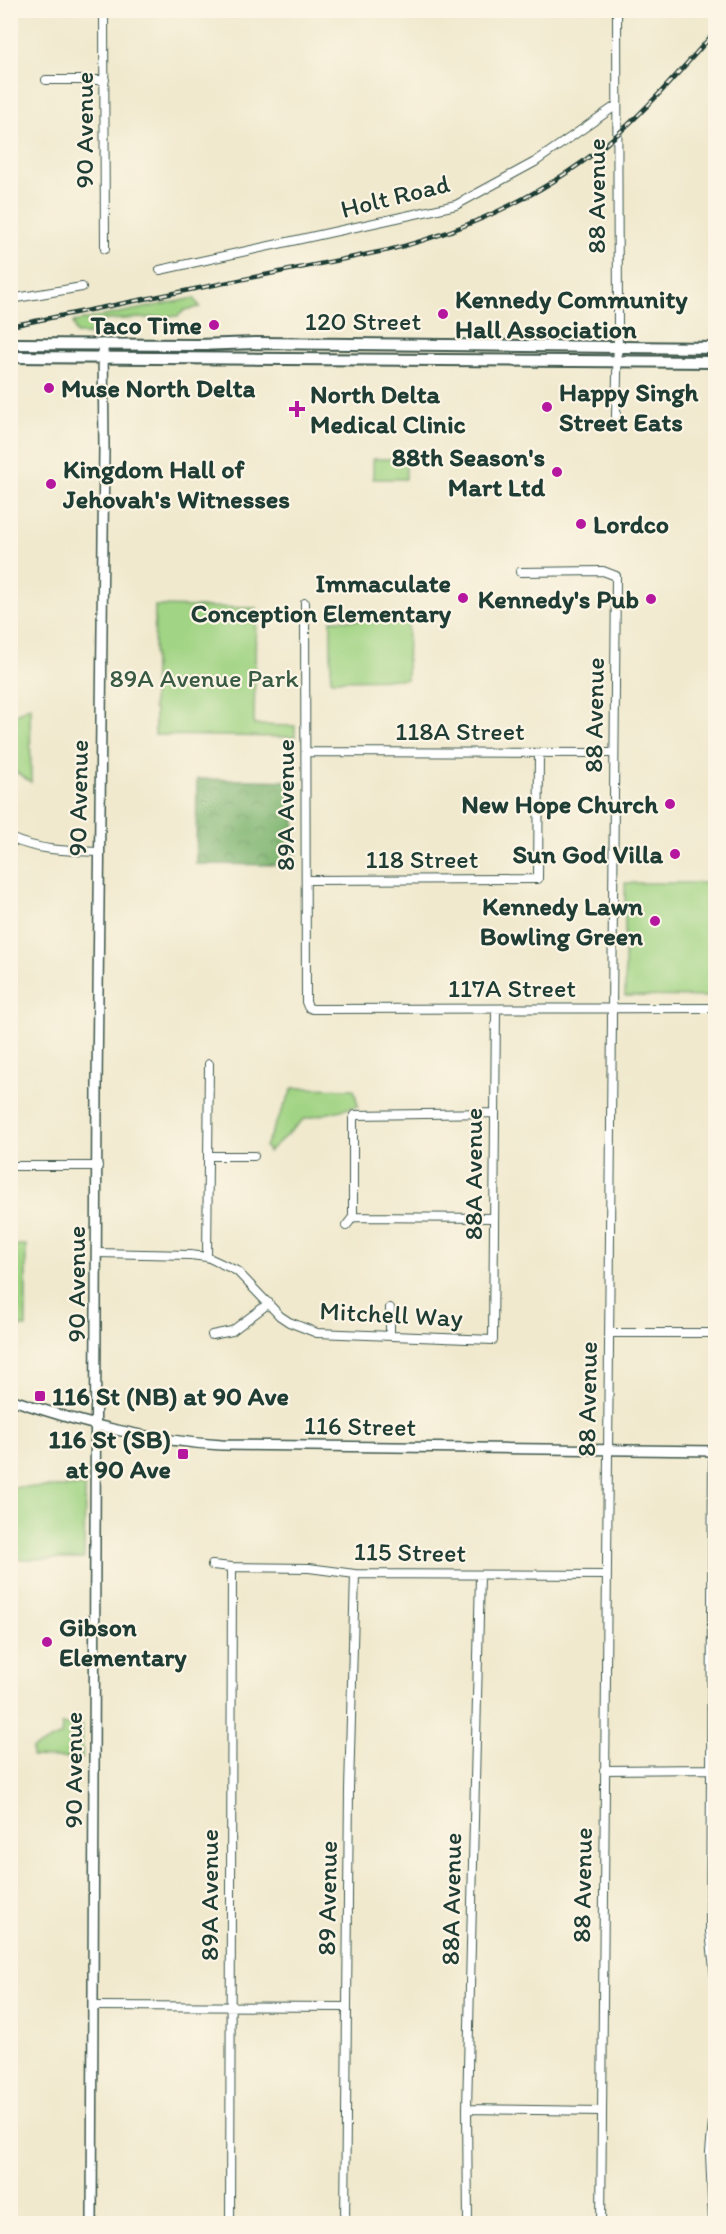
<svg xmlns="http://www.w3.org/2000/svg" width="726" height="2234" font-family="Itim,sans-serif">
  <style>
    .green { fill: #a1d484; stroke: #60885c; stroke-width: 1.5 }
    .forest { fill: url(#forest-crowns); stroke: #507a53; stroke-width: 1.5 }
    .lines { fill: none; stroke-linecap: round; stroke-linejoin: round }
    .minor-casing { stroke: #3e574b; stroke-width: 10 }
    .tertiary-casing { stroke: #3e574b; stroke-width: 12 }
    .secondary-casing { stroke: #3e574b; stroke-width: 14 }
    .minor { stroke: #fff; stroke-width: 8 }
    .tertiary { stroke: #fff; stroke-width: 9 }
    .secondary { stroke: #fff; stroke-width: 10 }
    .rail-casing { stroke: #1f3d34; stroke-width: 4.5 }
    .rail { stroke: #fcf5e5; stroke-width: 2; stroke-dasharray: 7; stroke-linecap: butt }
    .poi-dot { fill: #b5179e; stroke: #fcf5e5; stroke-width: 2 }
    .labels { text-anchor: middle; stroke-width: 4.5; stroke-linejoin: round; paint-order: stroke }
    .street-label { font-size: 26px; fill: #1f3d34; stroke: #fcf5e5 }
    .poi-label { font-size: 26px; font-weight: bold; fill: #1f3d34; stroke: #fcf5e5; text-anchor: start }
    .park-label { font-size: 26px; fill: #395b44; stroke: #fcf5e5 }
  </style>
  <defs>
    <pattern id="forest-crowns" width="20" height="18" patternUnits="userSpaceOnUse" patternTransform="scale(1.5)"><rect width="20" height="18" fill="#80b672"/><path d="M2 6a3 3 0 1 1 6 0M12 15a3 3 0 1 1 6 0" fill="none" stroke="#68955e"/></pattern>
  </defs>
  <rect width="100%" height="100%" fill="#fcf5e5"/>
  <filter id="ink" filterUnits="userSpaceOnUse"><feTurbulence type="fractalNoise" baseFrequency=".0167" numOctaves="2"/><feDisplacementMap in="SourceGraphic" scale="12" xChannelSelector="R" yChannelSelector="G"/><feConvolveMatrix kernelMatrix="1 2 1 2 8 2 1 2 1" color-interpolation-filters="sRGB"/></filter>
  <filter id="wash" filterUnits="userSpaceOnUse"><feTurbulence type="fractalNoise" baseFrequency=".008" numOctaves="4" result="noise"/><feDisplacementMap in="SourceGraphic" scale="24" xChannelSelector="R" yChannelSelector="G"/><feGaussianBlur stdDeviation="1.35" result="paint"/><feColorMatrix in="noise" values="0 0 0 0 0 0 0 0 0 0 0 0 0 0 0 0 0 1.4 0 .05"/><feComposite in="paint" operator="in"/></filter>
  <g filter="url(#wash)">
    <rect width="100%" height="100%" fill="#f0e9ce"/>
    <path class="green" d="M194,298L200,307L185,310L178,316L106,320C99,322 97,326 96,334H76L73,322Z
      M373,459H406V479H373Z
      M155,606L256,608L254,725L295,726V737L155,735V710L153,709Z
      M331,620L408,621L407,679L331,680Z
      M30,706L31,782L10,768L11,717Z
      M625,883H715V997L625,996Z
      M293,1088L354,1089L358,1106L304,1119L268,1152L265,1146Z
      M11,1245H26V1327L11,1326Z
      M11,1487H85L84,1559H11Z
      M62,1725H82V1759L32,1757V1749L61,1735Z"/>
    <path class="forest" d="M197,779L295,781V865L196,864Z"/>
  </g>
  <g filter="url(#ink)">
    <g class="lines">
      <defs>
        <path id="minor" d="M104,10L105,249
          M46,80H105
          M160,270L456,205L535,162L617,105
          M10,299L82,287
          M616,416L618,336L617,10
          M520,572L603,571L616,576L601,2224
          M305,603L306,1002L308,1007L312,1009L716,1008
          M306,752L614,753
          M10,838C40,851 67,851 99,852
          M307,880L538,879L539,753
          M208,1156H254
          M10,1166H98
          M353,1217V1119L355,1115L494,1113
          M346,1226L353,1217L494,1218
          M97,1253L190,1255L207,1257L237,1271L280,1316L289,1322L317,1333L493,1340L496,1009
          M207,1257L209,1064
          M609,1333H716
          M212,1335L232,1331L269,1303
          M390,1336V1308
          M713,1451L710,1931L716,1988
          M212,1565L232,1567L309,1568L355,1574L607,1575
          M604,1770L710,1769
          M93,2006L346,2007
          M467,2109L601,2111
          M230,2224L232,1567
          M345,2224L349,1789L355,1574
          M468,2224L467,2109L480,1575
          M713,2224L710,2152L716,2092"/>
        <path id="tertiary" d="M10,1399C81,1423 147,1441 222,1445L716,1451
          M92,2224L97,1084L104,448L103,344"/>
        <path id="secondary" d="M10,344L198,345L256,343L716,348
          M10,357L716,362"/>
      </defs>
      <use href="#minor" class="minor-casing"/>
      <use href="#tertiary" class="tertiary-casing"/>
      <use href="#secondary" class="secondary-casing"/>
      <use href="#minor" class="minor"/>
      <use href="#tertiary" class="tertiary"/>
      <use href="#secondary" class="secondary"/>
      <defs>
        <path id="rail" d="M10,326L389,250C472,229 554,190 619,133C654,102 684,66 716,31"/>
      </defs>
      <use href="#rail" class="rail-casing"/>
      <use href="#rail" class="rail"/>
    </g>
  </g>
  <g class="poi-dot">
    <circle cx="443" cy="314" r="6"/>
    <circle cx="214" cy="325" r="6"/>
    <circle cx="49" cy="388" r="6"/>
    <circle cx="547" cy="407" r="6"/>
    <path d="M294 400h6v6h6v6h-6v6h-6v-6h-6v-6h6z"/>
    <circle cx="557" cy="472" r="6"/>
    <circle cx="51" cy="484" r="6"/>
    <circle cx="581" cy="524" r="6"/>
    <circle cx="463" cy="598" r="6"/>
    <circle cx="651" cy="599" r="6"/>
    <circle cx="670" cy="804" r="6"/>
    <circle cx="675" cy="854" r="6"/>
    <circle cx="655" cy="921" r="6"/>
    <rect x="34" y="1390" width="12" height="12" rx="3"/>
    <rect x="177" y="1448" width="12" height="12" rx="3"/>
    <circle cx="47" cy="1642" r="6"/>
  </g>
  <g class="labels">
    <g class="street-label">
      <text transform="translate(84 130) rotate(-90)" y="9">90 Avenue</text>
      <text transform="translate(395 196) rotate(-14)" y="9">Holt Road</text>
      <text transform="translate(596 196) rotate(-90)" y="9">88 Avenue</text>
      <text x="363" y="330">120 Street</text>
      <text transform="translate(594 715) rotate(-89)" y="9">88 Avenue</text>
      <text x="460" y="740">118A Street</text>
      <text transform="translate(78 798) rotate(-89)" y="9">90 Avenue</text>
      <text transform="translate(285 805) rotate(-90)" y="9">89A Avenue</text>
      <text x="422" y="868">118 Street</text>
      <text x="512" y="997">117A Street</text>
      <text transform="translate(473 1174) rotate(-90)" y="9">88A Avenue</text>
      <text transform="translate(76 1284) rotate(-90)" y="9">90 Avenue</text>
      <text transform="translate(391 1314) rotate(3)" y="9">Mitchell Way</text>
      <text transform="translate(587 1399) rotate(-89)" y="9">88 Avenue</text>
      <text transform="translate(360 1426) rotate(1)" y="9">116 Street</text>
      <text transform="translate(410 1552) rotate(1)" y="9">115 Street</text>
      <text transform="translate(73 1770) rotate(-90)" y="9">90 Avenue</text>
      <text transform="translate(582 1885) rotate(-89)" y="9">88 Avenue</text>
      <text transform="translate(209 1895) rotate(-90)" y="9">89A Avenue</text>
      <text transform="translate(327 1898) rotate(-89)" y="9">89 Avenue</text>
      <text transform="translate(451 1899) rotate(-89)" y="9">88A Avenue</text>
    </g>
    <g class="poi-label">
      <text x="455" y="308">Kennedy Community<tspan x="455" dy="30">Hall Association</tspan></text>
      <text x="202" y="334" text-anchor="end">Taco Time</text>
      <text x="61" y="397">Muse North Delta</text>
      <text x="559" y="401">Happy Singh<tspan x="559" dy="30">Street Eats</tspan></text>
      <text x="310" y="403">North Delta<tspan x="310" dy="30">Medical Clinic</tspan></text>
      <text x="545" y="466" text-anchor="end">88th Season's<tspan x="545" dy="30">Mart Ltd</tspan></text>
      <text x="63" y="478">Kingdom Hall of<tspan x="63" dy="30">Jehovah's Witnesses</tspan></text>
      <text x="593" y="533">Lordco</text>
      <text x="451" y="592" text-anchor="end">Immaculate<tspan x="451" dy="30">Conception Elementary</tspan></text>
      <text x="639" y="608" text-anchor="end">Kennedy's Pub</text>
      <text x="658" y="813" text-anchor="end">New Hope Church</text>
      <text x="663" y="863" text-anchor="end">Sun God Villa</text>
      <text x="643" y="915" text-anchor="end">Kennedy Lawn<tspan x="643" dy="30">Bowling Green</tspan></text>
      <text x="52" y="1405">116 St (NB) at 90 Ave</text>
      <text x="171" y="1448" text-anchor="end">116 St (SB)<tspan x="171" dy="30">at 90 Ave</tspan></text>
      <text x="59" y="1636">Gibson<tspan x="59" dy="30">Elementary</tspan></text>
    </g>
    <g class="park-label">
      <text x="204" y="687">89A Avenue Park</text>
    </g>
  </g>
  <rect width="726" height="2234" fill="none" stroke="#fcf5e5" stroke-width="36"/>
</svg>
